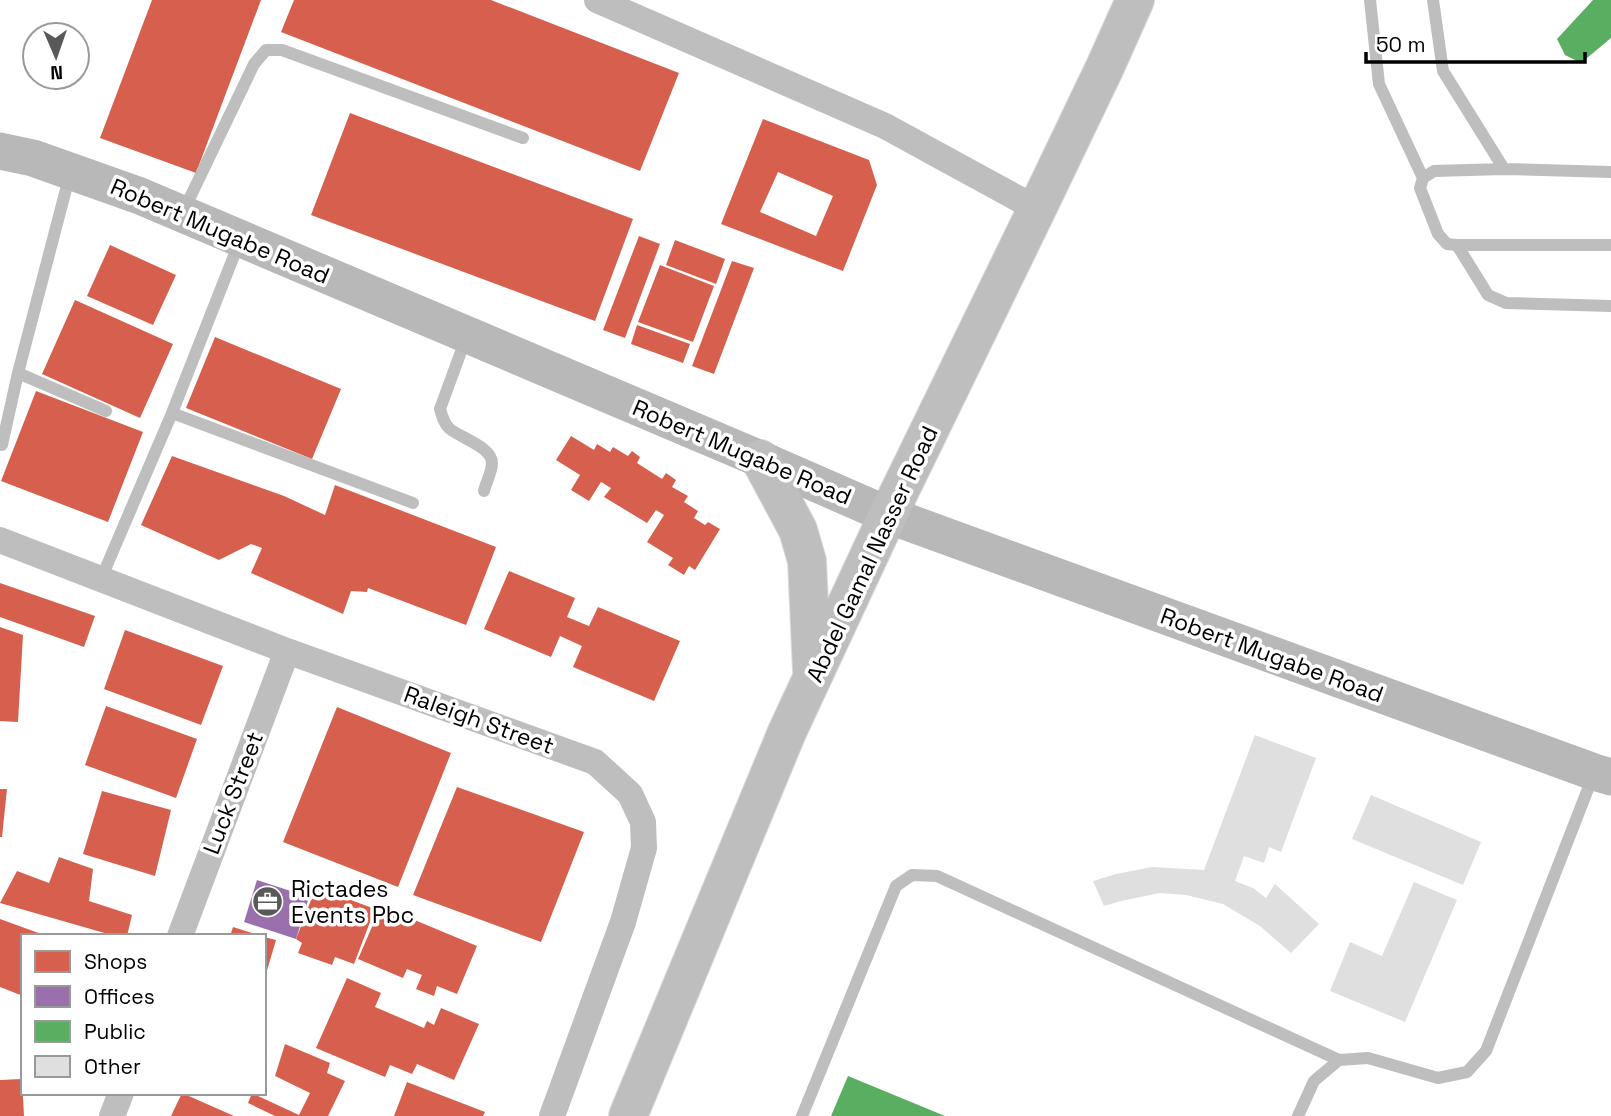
<svg xmlns="http://www.w3.org/2000/svg" width="1611" height="1116" font-family="'Space Grotesk',sans-serif">
  <style>
    .shops { fill: #d6604d; fill-rule: evenodd }
    .offices { fill: #9970ab }
    .public { fill: #5aae61 }
    .building { fill: #dfdfdf }
    .lines { fill: none; stroke-linecap: round; stroke-linejoin: round }
    .highway-casing { stroke: #dbdbdb; stroke-width: 40 }
    .lane { stroke: #bebebe; stroke-width: 12 }
    .street { stroke: #bebebe; stroke-width: 26 }
    .secondary { stroke: #b8b8b8; stroke-width: 37 }
    .highway { stroke: #bebebe; stroke-width: 38 }
    .labels { text-anchor: middle; stroke-width: 7; stroke-linejoin: round; paint-order: stroke }
    .street-label { font-size: 23px; fill: #000; stroke: #fff }
    .poi-label { font-size: 23px; fill: #000; stroke: #fff; text-anchor: start }
  </style>
  <rect width="100%" height="100%" fill="#fff"/>
  <path class="shops" d="M152,0H261L196,173L100,138Z
    M294,0H491L679,73L640,171L281,32Z
    M350,113L633,219L595,321L311,215Z
    M763,119L869,160L877,185L843,271L721,224ZM778,172L833,196L816,236L760,212Z
    M639,236L660,244L625,338L603,330Z
    M675,240L725,259L716,284L666,265Z
    M110,245L176,275L153,325L87,296Z
    M732,261L754,268L714,374L692,366Z
    M660,265L714,286L693,342L638,322Z
    M75,300L173,344L140,418L42,374Z
    M637,325L690,344L683,363L631,344Z
    M215,337L341,389L312,459L186,408Z
    M36,391L143,432L108,522L1,481Z
    M571,436L594,450L597,444L610,452L613,447L628,456L632,451L640,457L637,463L662,479L666,473L676,480L672,487L688,496L684,502L698,511L694,518L705,525L708,522L720,529L695,570L689,566L684,575L668,565L673,558L647,542L664,515L656,510L647,523L604,497L611,488L601,482L589,501L571,490L580,475L556,460Z
    M172,456L284,496L325,515L335,485L496,547L466,625L368,588L367,592L351,591L343,614L251,573L262,548L251,544L219,560L141,525Z
    M509,571L575,598L567,617L589,626L598,607L680,641L654,701L573,667L582,646L560,636L551,657L484,629Z
    M0,583L95,616L84,647L0,617Z
    M0,627L23,635L18,722L0,721Z
    M125,630L223,666L201,725L104,689Z
    M106,706L197,739L176,798L85,765Z
    M337,707L451,753L398,887L283,842Z
    M457,787L584,832L541,942L413,895Z
    M0,789H7L2,837H0Z
    M102,791L171,810L155,876L83,854Z
    M59,857L93,869L89,901L132,915L127,936H115L0,903L17,871L49,883Z
    M316,887L375,909L354,964L335,957L332,965L298,953L302,943L296,939Z
    M381,906L477,946L457,994L437,986L434,996L416,989L422,975L407,969L403,978L358,959Z
    M0,919L44,935L23,936V996L0,987Z
    M233,927L258,935V936H230Z
    M264,937L276,940L265,977H264Z
    M347,978L381,993L375,1007L424,1028L427,1021L434,1025L441,1008L479,1024L454,1080L417,1064L412,1074L390,1065L385,1077L316,1048Z
    M285,1044L330,1063L327,1073L345,1081L328,1116H275L248,1103L252,1093H260L258,1096L299,1115L310,1093L275,1076Z
    M22,1079L24,1116H0V1080Z
    M407,1082L485,1112L483,1116H394Z
    M182,1093L234,1116H171Z"/>
  <path class="offices" d="M257,880L309,897L296,939L244,922Z"/>
  <path class="public" d="M1593,0H1611V38L1581,63L1565,55L1557,39Z
    M848,1076L945,1116H831Z"/>
  <path class="building" d="M1255,735L1316,758L1281,852L1269,847L1264,863L1244,856L1235,881L1253,888L1266,898L1275,884L1319,924L1291,953L1260,926L1223,904L1186,895L1160,893L1121,901L1104,906L1093,881L1116,874L1152,867L1204,870Z
    M1371,795L1481,842L1463,885L1352,839Z
    M1414,882L1457,900L1405,1022L1330,991L1350,942L1382,956Z"/>
  <g class="lines">
    <defs>
      <path id="highway" d="M760,459L798,530L807,561L812,671
        M628,1116L787,732L888,515L1037,209L1105,67L1135,0"/>
    </defs>
    <use href="#highway" class="highway-casing"/>
    <path class="lane" d="M1370,0L1379,84L1423,178
      M1433,0L1443,71L1504,169L1611,172
      M1504,169L1434,171L1423,178L1420,188L1438,234L1447,244L1457,245H1611
      M183,212L254,64L266,50H282L523,138
      M1457,245L1488,295L1506,303L1611,306
      M466,338L440,409C442,416 444,424 450,429C461,438 492,447 492,463C492,472 486,482 484,491
      M18,373L106,411
      M172,413L413,503
      M2,445L18,373L70,174
      M101,579L172,413L239,243
      M802,1116L896,886L912,875L937,876L1339,1060
      M1298,1116L1314,1081L1339,1060L1368,1058L1438,1078L1467,1072L1486,1051L1593,776"/>
    <path class="street" d="M597,0L885,126L1037,209
      M0,540L287,651L595,762L630,794L643,822L644,848L623,922L552,1116
      M180,936L287,651
      M112,1116L121,1093"/>
    <path class="secondary" d="M0,151L33,158L140,196L760,459L888,515L1594,772L1611,777"/>
    <use href="#highway" class="highway"/>
  </g>
  <defs>
    <symbol id="office-disc" viewBox="-11 -11 22 22"><circle r="9.5" fill="#595959" stroke="#fff"/><path d="M-6-3h4V-5.5h4V-3h4V5H-6ZM-1-4.5V-3h2v-1.5ZM-6 0V1H6V0Z" fill="#fff"/></symbol>
  </defs>
  <g fill-rule="evenodd">
    <use href="#office-disc" x="250" y="884" width="35" height="35"/>
  </g>
  <g class="labels">
    <g class="street-label">
      <text transform="translate(220 231) rotate(23)" y="8">Robert Mugabe Road</text>
      <text transform="translate(742 452) rotate(23)" y="8">Robert Mugabe Road</text>
      <text transform="translate(872 554) rotate(-65)" y="8">Abdel Gamal Nasser Road</text>
      <text transform="translate(1272 655) rotate(20)" y="8">Robert Mugabe Road</text>
      <text transform="translate(479 720) rotate(20)" y="8">Raleigh Street</text>
      <text transform="translate(233 793) rotate(-69)" y="8">Luck Street</text>
    </g>
    <g class="poi-label">
      <text x="291" y="897">Rictades<tspan x="291" dy="26">Events Pbc</tspan></text>
    </g>
  </g>
  <rect x="21" y="934" width="245" height="161" fill="#ffffff" stroke="#999999" stroke-width="2"/>
  <rect x="35" y="951" width="35" height="21" fill="#d6604d" stroke="#999999" stroke-width="2"/>
  <text x="84" y="969" font-size="21" fill="#000000">Shops</text>
  <rect x="35" y="986" width="35" height="21" fill="#9970ab" stroke="#999999" stroke-width="2"/>
  <text x="84" y="1004" font-size="21" fill="#000000">Offices</text>
  <rect x="35" y="1021" width="35" height="21" fill="#5aae61" stroke="#999999" stroke-width="2"/>
  <text x="84" y="1039" font-size="21" fill="#000000">Public</text>
  <rect x="35" y="1056" width="35" height="21" fill="#dfdfdf" stroke="#999999" stroke-width="2"/>
  <text x="84" y="1074" font-size="21" fill="#000000">Other</text>
  <g transform="translate(56 56) rotate(178)"><circle r="33" fill="#ffffff" stroke="#999999" stroke-width="2"/>
  <path d="M0-5L12 26L0 18L-12 26Z" fill="#595959"/>
  <text y="-10" font-size="19" font-weight="bold" text-anchor="middle" fill="#000000">N</text>
  </g>
  <path d="M1366 52v10h219v-10" fill="none" stroke="#000000" stroke-width="3.5"/>
  <text x="1376" y="52" font-size="21" fill="#000000" stroke="#ffffff" stroke-width="5" paint-order="stroke">50 m</text>
</svg>
